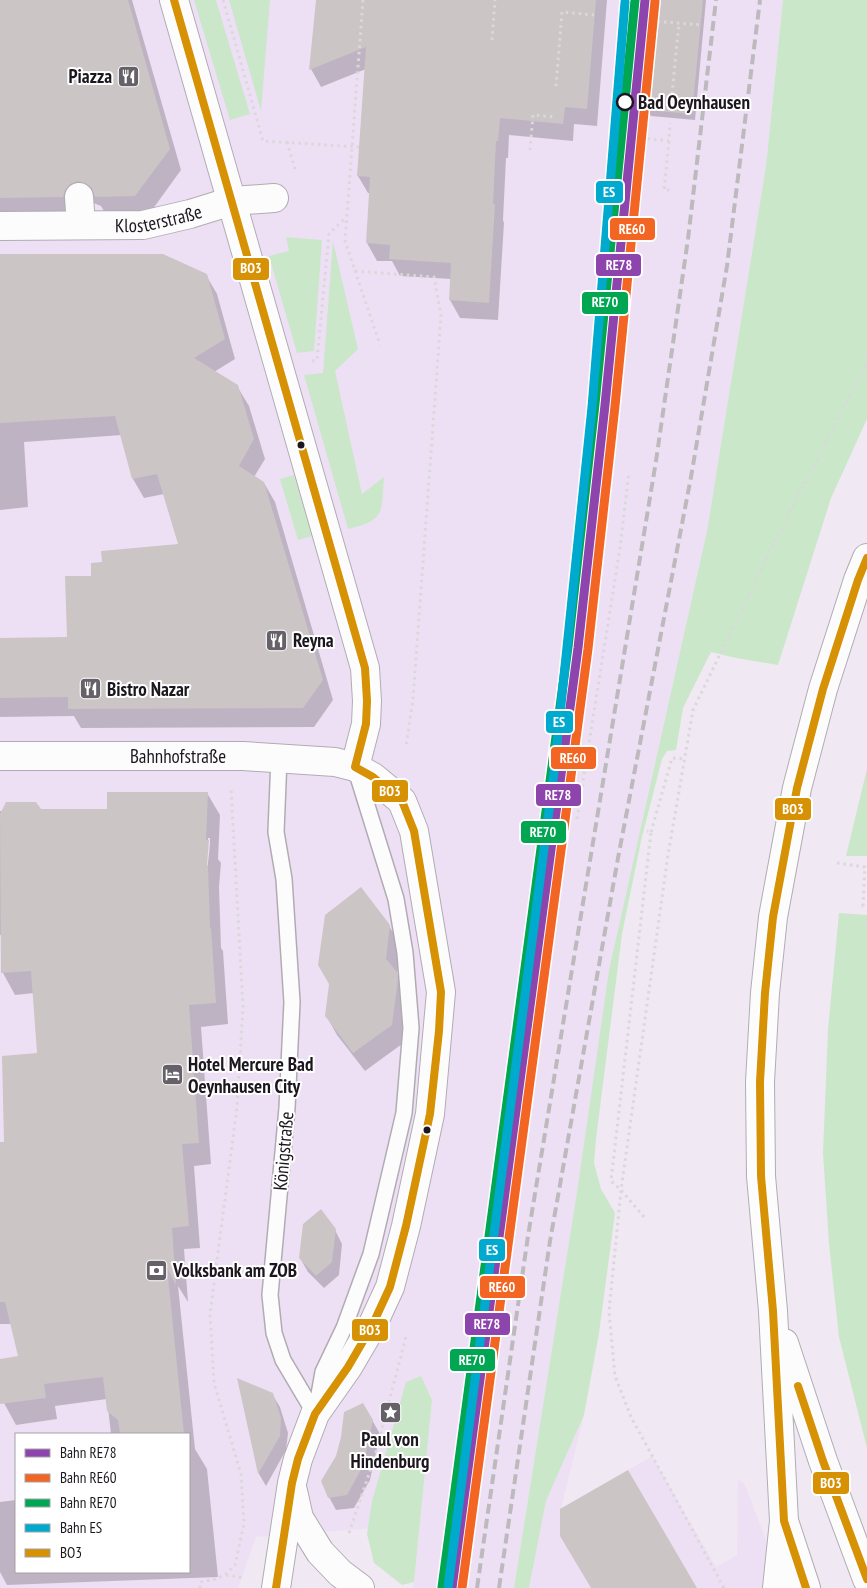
<svg xmlns="http://www.w3.org/2000/svg" width="867" height="1588" font-family="'PT Sans Narrow',sans-serif">
  <style>
    .built { fill: #eee0f4; fill-rule: evenodd }
    .green { fill: #cae7ca }
    .shadow { fill: #0003; fill-rule: evenodd }
    .building { fill: #ccc5c6 }
    .lines { fill: none; stroke-linecap: round; stroke-linejoin: round }
    .lane-casing { stroke: #b1acb3; stroke-width: 18 }
    .street-casing { stroke: #b1acb3; stroke-width: 30 }
    .secondary-casing { stroke: #b1acb3; stroke-width: 30 }
    .path { stroke: #dad8db; stroke-width: 3; stroke-dasharray: 2.5 4; stroke-linecap: butt }
    .lane { stroke: #fdfcfd; stroke-width: 15 }
    .street { stroke: #fdfcfd; stroke-width: 28 }
    .secondary { stroke: #fdfcfd; stroke-width: 28 }
    .rail { stroke: #bcbabd; stroke-width: 4; stroke-dasharray: 10 5; stroke-linecap: butt }
    .bus-1-casing { stroke: #fff; stroke-width: 11 }
    .bus-1 { stroke: #d69104; stroke-width: 8 }
    .rail-1-casing { stroke: #fff; stroke-width: 12 }
    .rail-2-casing { stroke: #fff; stroke-width: 12 }
    .rail-3-casing { stroke: #fff; stroke-width: 12 }
    .rail-4-casing { stroke: #fff; stroke-width: 12 }
    .rail-1 { stroke: #8e44ad; stroke-width: 9 }
    .rail-2 { stroke: #f26522; stroke-width: 9 }
    .rail-3 { stroke: #00a651; stroke-width: 9 }
    .rail-4 { stroke: #00a9ce; stroke-width: 9 }
    .stop-dot { fill: #fff; stroke: #1c171e; stroke-width: 2.5 }
    .bus-dot { fill: #1c171e; stroke: #fff; stroke-width: 2 }
    .labels { text-anchor: middle; stroke-width: 4; stroke-linejoin: round; paint-order: stroke }
    .poi-label { font-size: 19px; font-weight: bold; fill: #1c171e; stroke: #fff; text-anchor: start }
    .stop-label { font-size: 19px; font-weight: bold; fill: #1c171e; stroke: #fff; text-anchor: start }
    .street-label { font-size: 19px; fill: #1c171e; stroke: #fff }
    .line-badge { stroke: #fff; stroke-width: 2 }
    .badge-label { font-size: 14px; text-anchor: middle; font-weight: bold; fill: #fff }
  </style>
  <rect width="100%" height="100%" fill="#f0e8f3"/>
  <path class="built" d="M0,0H783L766,166L707,531L609,970L577,1192L514,1588H413L432,1400L400,1526L256,1537L238,1588H0ZM16,1434H189V1572H16Z
    M584,1415L561,1509L652,1456L716,1567L737,1555L738,1479L745,1485L784,1588H529L546,1501Z"/>
  <path class="green" d="M194,0H216L250,114L230,120Z
    M229,0H270L261,111Z
    M783,0H867V419L831,498L778,665L736,658L711,652L683,708L676,750L667,751L662,759L641,841L622,934L596,1139L594,1163L601,1189L615,1213L599,1333L584,1415L546,1501L529,1588H514L577,1192L609,970L707,531L766,166Z
    M286,237L322,240L314,351L297,353L269,256L289,251Z
    M333,241L358,349L335,371L362,494L384,477C381,513 386,520 348,529L304,375L323,373Z
    M294,475L312,536L298,540L280,479Z
    M867,769V856H846Z
    M839,913L867,915V1448L839,1337L829,1244L823,1153L828,1030Z
    M421,1376L432,1400L414,1582L402,1585L374,1563L367,1534L372,1501L406,1382Z"/>
  <path class="shadow" d="M0,0H132L181,170L147,217L108,218L101,206L91,202L77,211L0,219Z
    M317,0H607L597,126L574,124L573,141L509,135L508,158H506L503,220L504,223L498,320L460,318L450,300L451,279L400,276L392,261H377L367,243L370,193H368L358,176L366,69L321,87L311,69Z
    M655,0H706L695,120L651,116L647,110Z
    M0,255L206,275L217,294L235,359L214,372L237,386L249,406L265,459L254,477L264,483L275,502L333,700L314,727L81,728L74,716L0,717V639L68,638L92,577L103,563L179,545L164,494L144,498L133,479L122,435L24,442L28,507L0,510Z
    M207,793L220,815L218,859L221,863L219,887L221,948L223,951L228,1024L201,1027L211,1164L194,1166L200,1248L184,1249L188,1302L178,1286L195,1449L207,1469L218,1577L7,1585L0,1572V1502L16,1500V1572H189V1434H111L107,1399L55,1406L57,1419L16,1425L4,1403L0,1360L20,1357L12,1324H0V1144H5L38,1054L34,993L15,995L3,973L2,935H0V811H108ZM208,838H210V844L207,872L205,871Z
    M389,926L401,945L397,974L407,992L402,1044L365,1071L337,1035L326,1015Z
    M335,1230L342,1244L339,1275L324,1288L308,1272L300,1258Z
    M238,1380L272,1394L280,1407L288,1433L286,1450L266,1486L259,1474Z
    M363,1404L380,1434L370,1480L354,1508L336,1510L329,1497L337,1456L342,1438Z"/>
  <path class="building" d="M0,0H128L170,149L135,196L95,197L92,188L85,183L78,181L70,184L65,190L63,197L0,198Z
    M316,0H596L587,109L565,107L563,124L500,118L498,141H496L493,204H495L489,303L449,300L451,263L389,259L390,245L366,243L370,177L357,176L366,47L309,70Z
    M654,0H703L692,114L646,110Z
    M0,254H163L207,274L225,339L194,358L238,385L254,439L239,466L264,482L323,680L303,708L68,709V697L0,698V638L67,637L65,576H91V563L102,562L101,551L178,544L157,474L132,479L115,416L0,423Z
    M107,792H208L206,840H209L207,865L208,866L210,928H211L216,1003L189,1005L199,1143L182,1144L189,1226L172,1228L176,1285L167,1267L184,1434H120L118,1420L107,1411L103,1377L44,1384L46,1398L0,1404V1359L18,1356L5,1302H0V1142H4L2,1056L37,1053L31,971L1,973L0,814L6,802H36L41,809H107Z
    M361,887L390,925L386,959L397,972L398,979L392,1025L353,1053L325,1016L329,984L318,965L325,915Z
    M321,1209L336,1229L332,1262L316,1276L299,1258L303,1224Z
    M237,1378L273,1393L281,1418L280,1436L258,1474Z
    M363,1403L373,1420L363,1466L347,1495L328,1498L321,1481L336,1456L341,1437L344,1412Z
    M628,1470L697,1588H591L560,1536V1509Z"/>
  <g class="lines">
    <defs>
      <path id="lane" d="M279,758L276,832L284,879L292,1002L287,1108L270,1295L274,1333L283,1360L315,1414
        M318,1400L323,1372L344,1328L371,1254L404,1113L411,1028L405,953L396,899L355,767"/>
      <g id="street">
        <path d="M174,0L365,668L367,701L366,724L355,767"/>
        <path d="M79,197L81,225"/>
        <path id="s1" d="M0,226L143,225L190,214L232,201L274,198"/>
        <path id="s2" d="M0,756H243L335,762L355,767L373,777L402,801L414,831L441,992L430,1114L406,1226L390,1287L372,1326L348,1367L315,1414L298,1459L292,1483L276,1588"/>
        <path d="M293,1491L299,1518L320,1552L340,1573L360,1588"/>
        <path d="M777,1588L784,1521"/>
      </g>
      <path id="secondary" d="M784,1343L823,1461L867,1579
        M806,1588L784,1521L773,1311L761,1176L760,1082L765,993L773,917L797,788L823,689L858,580L867,558"/>
    </defs>
    <use href="#lane" class="lane-casing"/>
    <use href="#street" class="street-casing"/>
    <use href="#secondary" class="secondary-casing"/>
    <path class="path" d="M223,0L263,141L359,147
      M363,0L345,241L380,345
      M651,21L703,25
      M492,40L495,0
      M556,86L562,12L594,15
      M672,94L679,23
      M641,138L669,141L670,123
      M669,141L664,190H670
      M287,142L296,172
      M530,150L533,115L554,117
      M355,271L434,277L441,316L413,699L406,746
      M312,361L317,360L329,234L346,217
      M577,819L620,548L629,472
      M651,832L672,758L685,759
      M837,863L865,867L863,906H867
      M644,1217L621,1190L611,1181L651,832L647,831
      M349,1533L374,1459L407,1333
      M226,1575L244,1578
      M200,1588V1582L216,1579L225,1575L235,1565L244,1524L241,1474L214,1383L210,1314L237,1107L243,1007L231,788
      M724,1588L631,1417L615,1376L609,1311L621,1190L668,855L693,710L773,545L851,393L867,364"/>
    <use href="#lane" class="lane"/>
    <use href="#street" class="street"/>
    <use href="#secondary" class="secondary"/>
    <path class="rail" d="M477,1588L528,1236L656,461L688,239L716,0
      M499,1588L550,1241L618,858L691,477L727,266L760,0"/>
    <defs>
      <path id="bus-1" d="M174,0L365,668L367,701L366,724L355,767L373,777L402,801L414,831L441,992L439,1031L430,1114L406,1226L390,1287L372,1326L348,1367L315,1414L298,1459L292,1483L276,1588
        M798,1386L823,1461L867,1579
        M806,1588L784,1521L773,1311L761,1176L760,1082L765,993L773,917L797,788L823,689L858,580L867,558"/>
    </defs>
    <use href="#bus-1" class="bus-1-casing"/>
    <use href="#bus-1" class="bus-1"/>
    <defs>
      <path id="rail-1" d="M452,1588L578,648L605,405L645,0"/>
      <path id="rail-2" d="M462,1588L588,649L615,406L655,1"/>
      <path id="rail-3" d="M442,1587L568,647L595,404L635,0"/>
      <path id="rail-4" d="M448,1588L554,772L592,407L625,2"/>
    </defs>
    <use href="#rail-1" class="rail-1-casing"/>
    <use href="#rail-2" class="rail-2-casing"/>
    <use href="#rail-3" class="rail-3-casing"/>
    <use href="#rail-4" class="rail-4-casing"/>
    <use href="#rail-1" class="rail-1"/>
    <use href="#rail-2" class="rail-2"/>
    <use href="#rail-3" class="rail-3"/>
    <use href="#rail-4" class="rail-4"/>
  </g>
  <defs>
    <symbol id="restaurant-square" viewBox="-11 -11 22 22"><rect x="-9" y="-9" width="18" height="18" rx="4" fill="#666069" stroke="#fff"/><path d="M-5-6h1v4h1v-4h1v4h1v-4h1v5L-1.5 .5V6h-2V.5L-5-1ZM5-6V6H3V1.5H1.5Q1.5-4 5-6Z" fill="#fff"/></symbol>
    <symbol id="hotel-square" viewBox="-11 -11 22 22"><rect x="-9" y="-9" width="18" height="18" rx="4" fill="#666069" stroke="#fff"/><path d="M-6-4.5h1.5V1H6V5H4.5V3h-9V5H-6ZM-4 0a1.8 1.8 0 1 1 3.6 0ZM.5 0V-2.5h3Q6-2.5 6 0Z" fill="#fff"/></symbol>
    <symbol id="bank-square" viewBox="-11 -11 22 22"><rect x="-9" y="-9" width="18" height="18" rx="4" fill="#666069" stroke="#fff"/><path d="M-6-4H6V4H-6ZM0-2.3a2.3 2.3 0 1 0 0 4.6a2.3 2.3 0 1 0 0-4.6Z" fill="#fff"/></symbol>
    <symbol id="sight-square" viewBox="-11 -11 22 22"><rect x="-9" y="-9" width="18" height="18" rx="4" fill="#666069" stroke="#fff"/><path d="M0-6L1.8-2.2L6-1.7L2.9 1.2L3.7 5.4L0 3.3L-3.7 5.4L-2.9 1.2L-6-1.7L-1.8-2.2Z" fill="#fff"/></symbol>
  </defs>
  <g fill-rule="evenodd">
    <use href="#restaurant-square" x="116" y="64" width="25" height="25"/>
    <use href="#restaurant-square" x="264" y="628" width="25" height="25"/>
    <use href="#restaurant-square" x="78" y="676" width="25" height="25"/>
    <use href="#hotel-square" x="160" y="1062" width="25" height="25"/>
    <use href="#bank-square" x="144" y="1258" width="25" height="25"/>
    <use href="#sight-square" x="378" y="1400" width="25" height="25"/>
  </g>
  <circle class="stop-dot" cx="625" cy="102" r="8"/>
  <g class="bus-dot">
    <circle cx="301" cy="445" r="4.5"/>
    <circle cx="427" cy="1130" r="4.5"/>
  </g>
  <g class="labels">
    <g class="poi-label">
      <text x="112" y="83" text-anchor="end">Piazza</text>
      <text x="293" y="647">Reyna</text>
      <text x="107" y="696">Bistro Nazar</text>
      <text x="188" y="1071">Hotel Mercure Bad<tspan x="188" dy="22">Oeynhausen City</tspan></text>
      <text x="173" y="1277">Volksbank am ZOB</text>
      <text x="390" y="1446" text-anchor="middle">Paul von<tspan x="390" dy="22">Hindenburg</tspan></text>
    </g>
    <g class="stop-label">
      <text x="638" y="109">Bad Oeynhausen</text>
    </g>
    <g class="street-label">
      <text dy="7" stroke="none"><textPath href="#s1" startOffset="159">Klosterstraße</textPath></text>
      <text dy="7" stroke="none"><textPath href="#s2" startOffset="178">Bahnhofstraße</textPath></text>
      <text transform="translate(283 1151) rotate(-85)" y="7">Königstraße</text>
    </g>
  </g>
  <g class="line-badge">
    <rect x="595" y="180" width="29" height="24" rx="5" fill="#00a9ce"/>
    <rect x="609" y="217" width="47" height="24" rx="5" fill="#f26522"/>
    <rect x="595" y="253" width="47" height="24" rx="5" fill="#8e44ad"/>
    <rect x="232" y="257" width="38" height="24" rx="5" fill="#d69104"/>
    <rect x="581" y="291" width="48" height="24" rx="5" fill="#00a651"/>
    <rect x="545" y="710" width="29" height="24" rx="5" fill="#00a9ce"/>
    <rect x="550" y="746" width="47" height="24" rx="5" fill="#f26522"/>
    <rect x="371" y="779" width="38" height="24" rx="5" fill="#d69104"/>
    <rect x="535" y="783" width="47" height="24" rx="5" fill="#8e44ad"/>
    <rect x="774" y="797" width="38" height="24" rx="5" fill="#d69104"/>
    <rect x="520" y="820" width="47" height="24" rx="5" fill="#00a651"/>
    <rect x="478" y="1238" width="28" height="24" rx="5" fill="#00a9ce"/>
    <rect x="479" y="1275" width="47" height="24" rx="5" fill="#f26522"/>
    <rect x="464" y="1312" width="47" height="24" rx="5" fill="#8e44ad"/>
    <rect x="351" y="1318" width="38" height="24" rx="5" fill="#d69104"/>
    <rect x="449" y="1348" width="47" height="24" rx="5" fill="#00a651"/>
    <rect x="812" y="1471" width="38" height="24" rx="5" fill="#d69104"/>
  </g>
  <g class="badge-label">
    <text x="609" y="197">ES</text>
    <text x="632" y="234">RE60</text>
    <text x="619" y="270">RE78</text>
    <text x="251" y="273">BO3</text>
    <text x="605" y="307">RE70</text>
    <text x="559" y="727">ES</text>
    <text x="573" y="763">RE60</text>
    <text x="390" y="796">BO3</text>
    <text x="558" y="800">RE78</text>
    <text x="793" y="814">BO3</text>
    <text x="543" y="837">RE70</text>
    <text x="492" y="1255">ES</text>
    <text x="502" y="1292">RE60</text>
    <text x="487" y="1329">RE78</text>
    <text x="370" y="1335">BO3</text>
    <text x="472" y="1365">RE70</text>
    <text x="831" y="1488">BO3</text>
  </g>
  <rect x="15" y="1433" width="175" height="140" fill="#ffffff" stroke="#a4a2a5"/>
  <rect x="25" y="1449" width="25" height="8" fill="#8e44ad" stroke="#a4a2a5"/>
  <text x="60" y="1458" font-size="15" fill="#1c171e">Bahn RE78</text>
  <rect x="25" y="1474" width="25" height="8" fill="#f26522" stroke="#a4a2a5"/>
  <text x="60" y="1483" font-size="15" fill="#1c171e">Bahn RE60</text>
  <rect x="25" y="1499" width="25" height="8" fill="#00a651" stroke="#a4a2a5"/>
  <text x="60" y="1508" font-size="15" fill="#1c171e">Bahn RE70</text>
  <rect x="25" y="1524" width="25" height="8" fill="#00a9ce" stroke="#a4a2a5"/>
  <text x="60" y="1533" font-size="15" fill="#1c171e">Bahn ES</text>
  <rect x="25" y="1549" width="25" height="8" fill="#d69104" stroke="#a4a2a5"/>
  <text x="60" y="1558" font-size="15" fill="#1c171e">BO3</text>
</svg>
